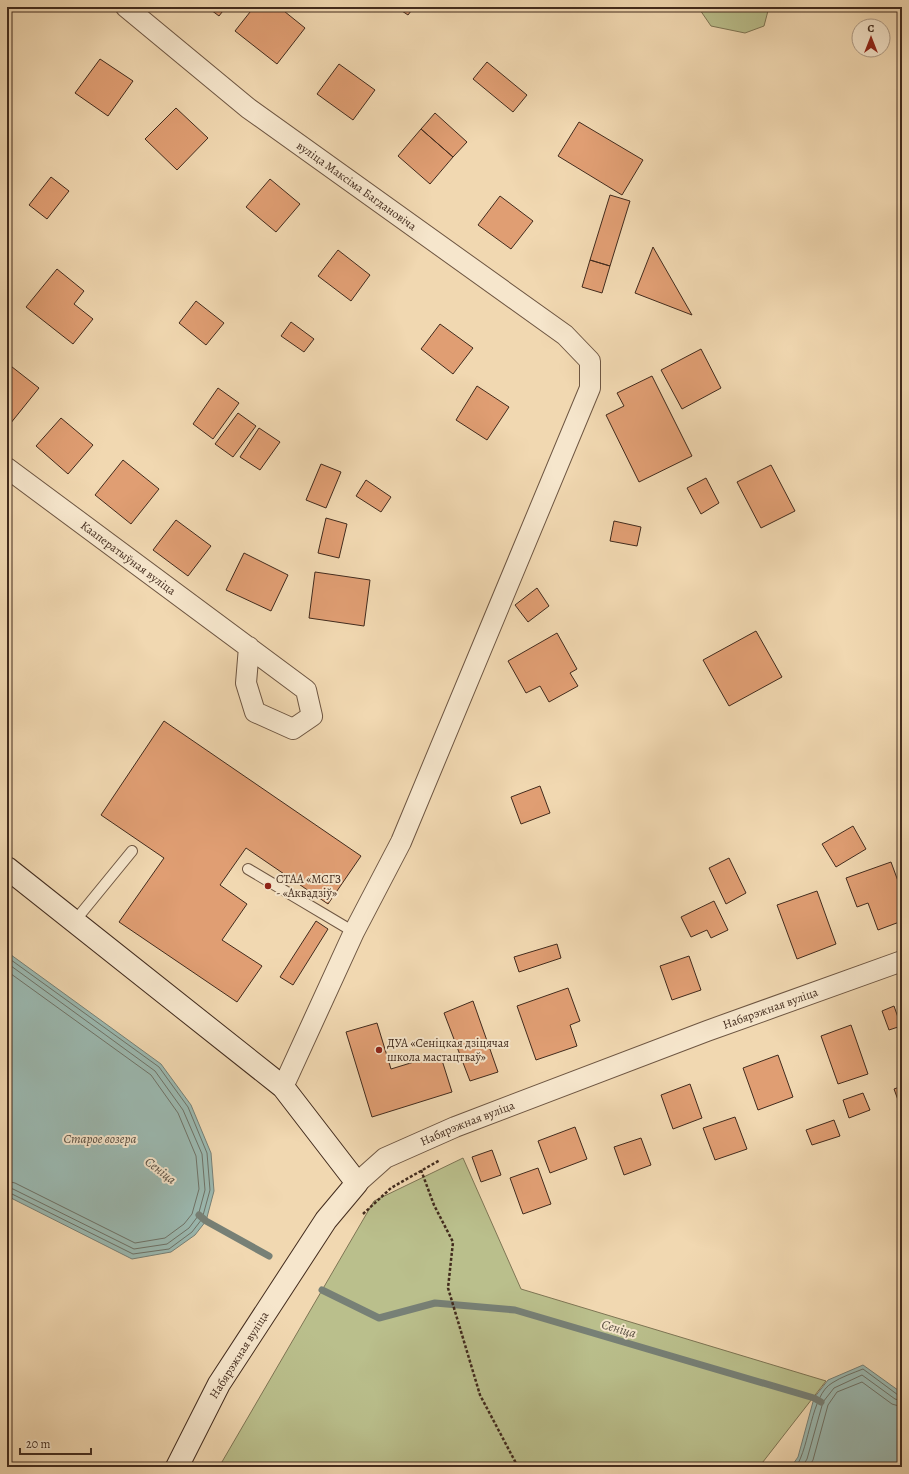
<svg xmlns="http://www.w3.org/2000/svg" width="909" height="1474" font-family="Alegreya,serif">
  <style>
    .green { fill: #babf8c; stroke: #7e7554 }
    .water { fill: #9bb9b1; stroke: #778076 }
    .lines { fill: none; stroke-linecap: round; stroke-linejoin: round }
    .shore { stroke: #6e7267; stroke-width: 1 }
    .stream { stroke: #778076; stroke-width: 7 }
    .building { fill: #e09e73; stroke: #422b1d }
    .lane-casing { stroke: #6e5642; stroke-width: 12 }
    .street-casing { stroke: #6e5642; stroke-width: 22 }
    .secondary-casing { stroke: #422b1d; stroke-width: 24 }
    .path { stroke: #422b1d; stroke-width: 2.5; stroke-dasharray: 3 2; stroke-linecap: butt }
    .lane { stroke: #f6e6cc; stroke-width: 10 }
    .street { stroke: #f6e6cc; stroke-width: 20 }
    .secondary { stroke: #f6e6cc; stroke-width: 22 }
    .poi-dot { fill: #8f2418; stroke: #f6e6cc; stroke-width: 1.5 }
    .labels { text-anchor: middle; stroke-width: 4; stroke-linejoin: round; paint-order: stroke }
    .street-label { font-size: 12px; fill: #422b1d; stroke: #f6e6cc }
    .poi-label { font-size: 12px; fill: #422b1d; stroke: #f6e6cc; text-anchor: start }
    .water-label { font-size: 13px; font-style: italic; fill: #584e42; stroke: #f6e6cc }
  </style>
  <rect width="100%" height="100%" fill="#f1d8b1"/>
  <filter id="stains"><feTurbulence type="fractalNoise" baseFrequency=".005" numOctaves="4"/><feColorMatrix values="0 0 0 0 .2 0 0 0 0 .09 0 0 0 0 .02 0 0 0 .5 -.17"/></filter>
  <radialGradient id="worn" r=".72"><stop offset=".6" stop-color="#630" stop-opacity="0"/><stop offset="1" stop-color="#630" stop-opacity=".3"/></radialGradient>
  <path class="green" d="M698,7H769L764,26L745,33L711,26Z
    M463,1158L521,1289L826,1381L759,1467H219L374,1201Z"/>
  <path class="water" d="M7,952L161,1064L191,1105L211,1153L214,1191L206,1221L195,1235L171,1252L132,1259L7,1196Z
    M863,1365L902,1393V1467H791L798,1457L814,1398L828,1380Z"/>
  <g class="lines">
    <path class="shore" d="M7,957L159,1067L188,1107L207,1153L210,1190L202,1219L192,1232L169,1249L133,1254L10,1193H7
      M7,963L155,1071L183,1110L202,1154L205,1190L198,1216L189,1228L167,1244L134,1249L13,1189L7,1188
      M7,971L151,1075L178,1113L196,1156L199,1189L192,1214L184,1224L165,1238L135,1243L15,1183L7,1181
      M796,1467C810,1446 811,1395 832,1383C841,1377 853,1373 863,1369L898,1395L902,1396
      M802,1467L807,1459L823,1402L834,1388L862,1375L895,1399L902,1401
      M809,1467L813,1460L828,1405L837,1392L862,1382L892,1404L902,1407"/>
    <path class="stream" d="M199,1215L206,1221L269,1256
      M322,1290L379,1318L435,1303L515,1310L814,1398L821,1402"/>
  </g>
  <path class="building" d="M207,7H226L219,16Z
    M254,7H279L305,28L277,64L235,31Z
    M396,7H414L408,15Z
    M100,59L133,81L108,116L75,93Z
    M487,62L527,95L513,112L473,79Z
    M339,64L375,90L353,120L317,94Z
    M176,108L208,138L177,170L145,139Z
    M435,113L467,142L453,157L421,129Z
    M579,122L643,160L622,195L558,156Z
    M421,129L453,157L430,184L398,156Z
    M51,177L69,191L47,219L29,205Z
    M270,179L300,204L276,232L246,207Z
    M610,195L630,201L610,266L590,260Z
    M500,196L533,221L511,249L478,225Z
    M653,247L692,315L635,293Z
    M338,250L370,275L351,301L318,276Z
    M590,260L610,266L602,293L582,287Z
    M57,269L84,291L74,304L93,319L73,344L26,307Z
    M196,301L224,323L206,345L179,323Z
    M291,322L314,339L304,352L281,336Z
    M440,324L473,348L453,374L421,349Z
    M701,349L721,388L682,409L661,370Z
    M7,363L39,388L10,424L7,421Z
    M652,376L692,456L639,482L606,415L624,406L617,393Z
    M477,386L509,407L487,440L456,420Z
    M218,388L239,403L213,439L193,424Z
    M238,413L256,426L233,457L215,444Z
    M61,418L93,445L68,474L36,446Z
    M259,428L280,442L260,470L240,457Z
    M123,460L159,489L131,524L95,495Z
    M321,464L341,472L326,508L306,500Z
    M771,465L795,511L761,528L737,482Z
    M706,478L719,503L701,514L687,488Z
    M366,480L391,497L381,512L356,496Z
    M326,518L347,524L339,558L318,553Z
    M176,520L211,546L188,576L153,550Z
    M614,521L641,527L637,546L610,541Z
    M244,553L288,575L271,611L226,590Z
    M315,572L370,580L364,626L309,618Z
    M537,588L549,606L528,622L515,605Z
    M756,631L782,677L729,706L703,660Z
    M557,633L577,669L570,673L578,686L549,702L540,686L526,693L508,661Z
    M164,721L361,856L328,904L246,848L220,885L247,904L222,940L262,966L237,1002L119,922L164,858L101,815Z
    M540,786L550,813L521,824L511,797Z
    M853,826L866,849L836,867L822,844Z
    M729,858L746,893L726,904L709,868Z
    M891,862L902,892V921L878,930L868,903L857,907L846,878Z
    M817,891L836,944L797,959L777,905Z
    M714,901L728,930L711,938L707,930L691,937L681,917Z
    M316,921L328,929L293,985L280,977Z
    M557,944L561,958L519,972L514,957Z
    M689,956L701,990L672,1000L660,966Z
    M568,988L580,1021L570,1025L577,1046L536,1060L517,1006Z
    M473,1001L498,1072L470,1081L444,1013Z
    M894,1006L901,1026L889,1030L882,1011Z
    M377,1023L391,1069L440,1054L452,1092L372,1117L346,1032Z
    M851,1025L868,1074L838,1084L821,1036Z
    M778,1055L793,1097L758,1110L743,1068Z
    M690,1084L702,1118L673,1129L661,1095Z
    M902,1086V1111L894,1089Z
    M863,1093L870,1110L849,1118L843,1100Z
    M735,1117L747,1149L715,1160L703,1128Z
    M834,1120L840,1136L812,1145L806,1130Z
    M575,1127L587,1159L550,1173L538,1141Z
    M641,1138L651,1165L624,1175L614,1147Z
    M492,1150L501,1175L481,1182L472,1157Z
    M538,1168L551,1204L523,1214L510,1178Z"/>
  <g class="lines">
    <defs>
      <path id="lane" d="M248,869L354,932
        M74,922L132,851"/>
      <g id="street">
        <path id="s1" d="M126,7L248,108L565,335L590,361V388L401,842L354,932L283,1087"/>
        <path id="s2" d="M7,468L306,690L312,716L293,729L255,712L246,683L249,647"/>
        <path id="s3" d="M357,1183L385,1158L455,1127L707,1031L902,961"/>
      </g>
      <path id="secondary" d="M7,868L283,1087L357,1183L326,1220L219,1384L177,1467"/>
    </defs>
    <use href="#lane" class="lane-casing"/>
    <use href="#street" class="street-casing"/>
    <use href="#secondary" class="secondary-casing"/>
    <path class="path" d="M421,1170L434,1205L453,1242L448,1288L480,1395L518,1467
      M363,1214L391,1188L440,1160"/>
    <use href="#lane" class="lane"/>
    <use href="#street" class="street"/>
    <use href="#secondary" class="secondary"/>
  </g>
  <g class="poi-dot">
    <circle cx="268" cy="886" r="4"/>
    <circle cx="379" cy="1050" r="4"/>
  </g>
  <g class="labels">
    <g class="street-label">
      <text dy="4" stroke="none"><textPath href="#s1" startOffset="292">вуліца Максіма Багдановіча</textPath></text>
      <text dy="4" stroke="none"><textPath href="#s2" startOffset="151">Кааператыўная вуліца</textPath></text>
      <text dy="4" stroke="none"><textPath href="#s3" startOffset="451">Набярэжная вуліца</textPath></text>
      <text dy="4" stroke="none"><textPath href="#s3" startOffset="127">Набярэжная вуліца</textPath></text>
      <text transform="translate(239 1355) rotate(-58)" y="4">Набярэжная вуліца</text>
    </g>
    <g class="poi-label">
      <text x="276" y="883">СТАА «МСГЗ<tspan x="276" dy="14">- «Аквадзіў»</tspan></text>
      <text x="387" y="1047">ДУА «Сеніцкая дзіцячая<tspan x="387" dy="14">школа мастацтваў»</tspan></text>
    </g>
    <g class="water-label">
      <text x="100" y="1143">Старое возера</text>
      <text transform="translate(161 1170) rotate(38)" y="5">Сеніца</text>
      <text transform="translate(619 1328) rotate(16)" y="5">Сеніца</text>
    </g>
  </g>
  <rect width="909" height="1474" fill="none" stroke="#f1d8b1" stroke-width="24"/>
  <rect x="8" y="8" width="893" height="1458" fill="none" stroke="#422b1d" stroke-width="2"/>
  <rect x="12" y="12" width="885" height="1450" fill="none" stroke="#422b1d"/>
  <g transform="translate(871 38)"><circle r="19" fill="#f6e6cc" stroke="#ae9b86"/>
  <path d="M0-3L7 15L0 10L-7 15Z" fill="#8f2418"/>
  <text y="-6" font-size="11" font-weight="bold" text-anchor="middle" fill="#422b1d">С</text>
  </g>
  <path d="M20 1448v6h71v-6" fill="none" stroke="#422b1d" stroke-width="2"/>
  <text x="26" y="1448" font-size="12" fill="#422b1d" stroke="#f6e6cc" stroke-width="3" paint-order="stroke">20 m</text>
  <rect width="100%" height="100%" filter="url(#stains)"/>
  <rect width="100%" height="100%" fill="url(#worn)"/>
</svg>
